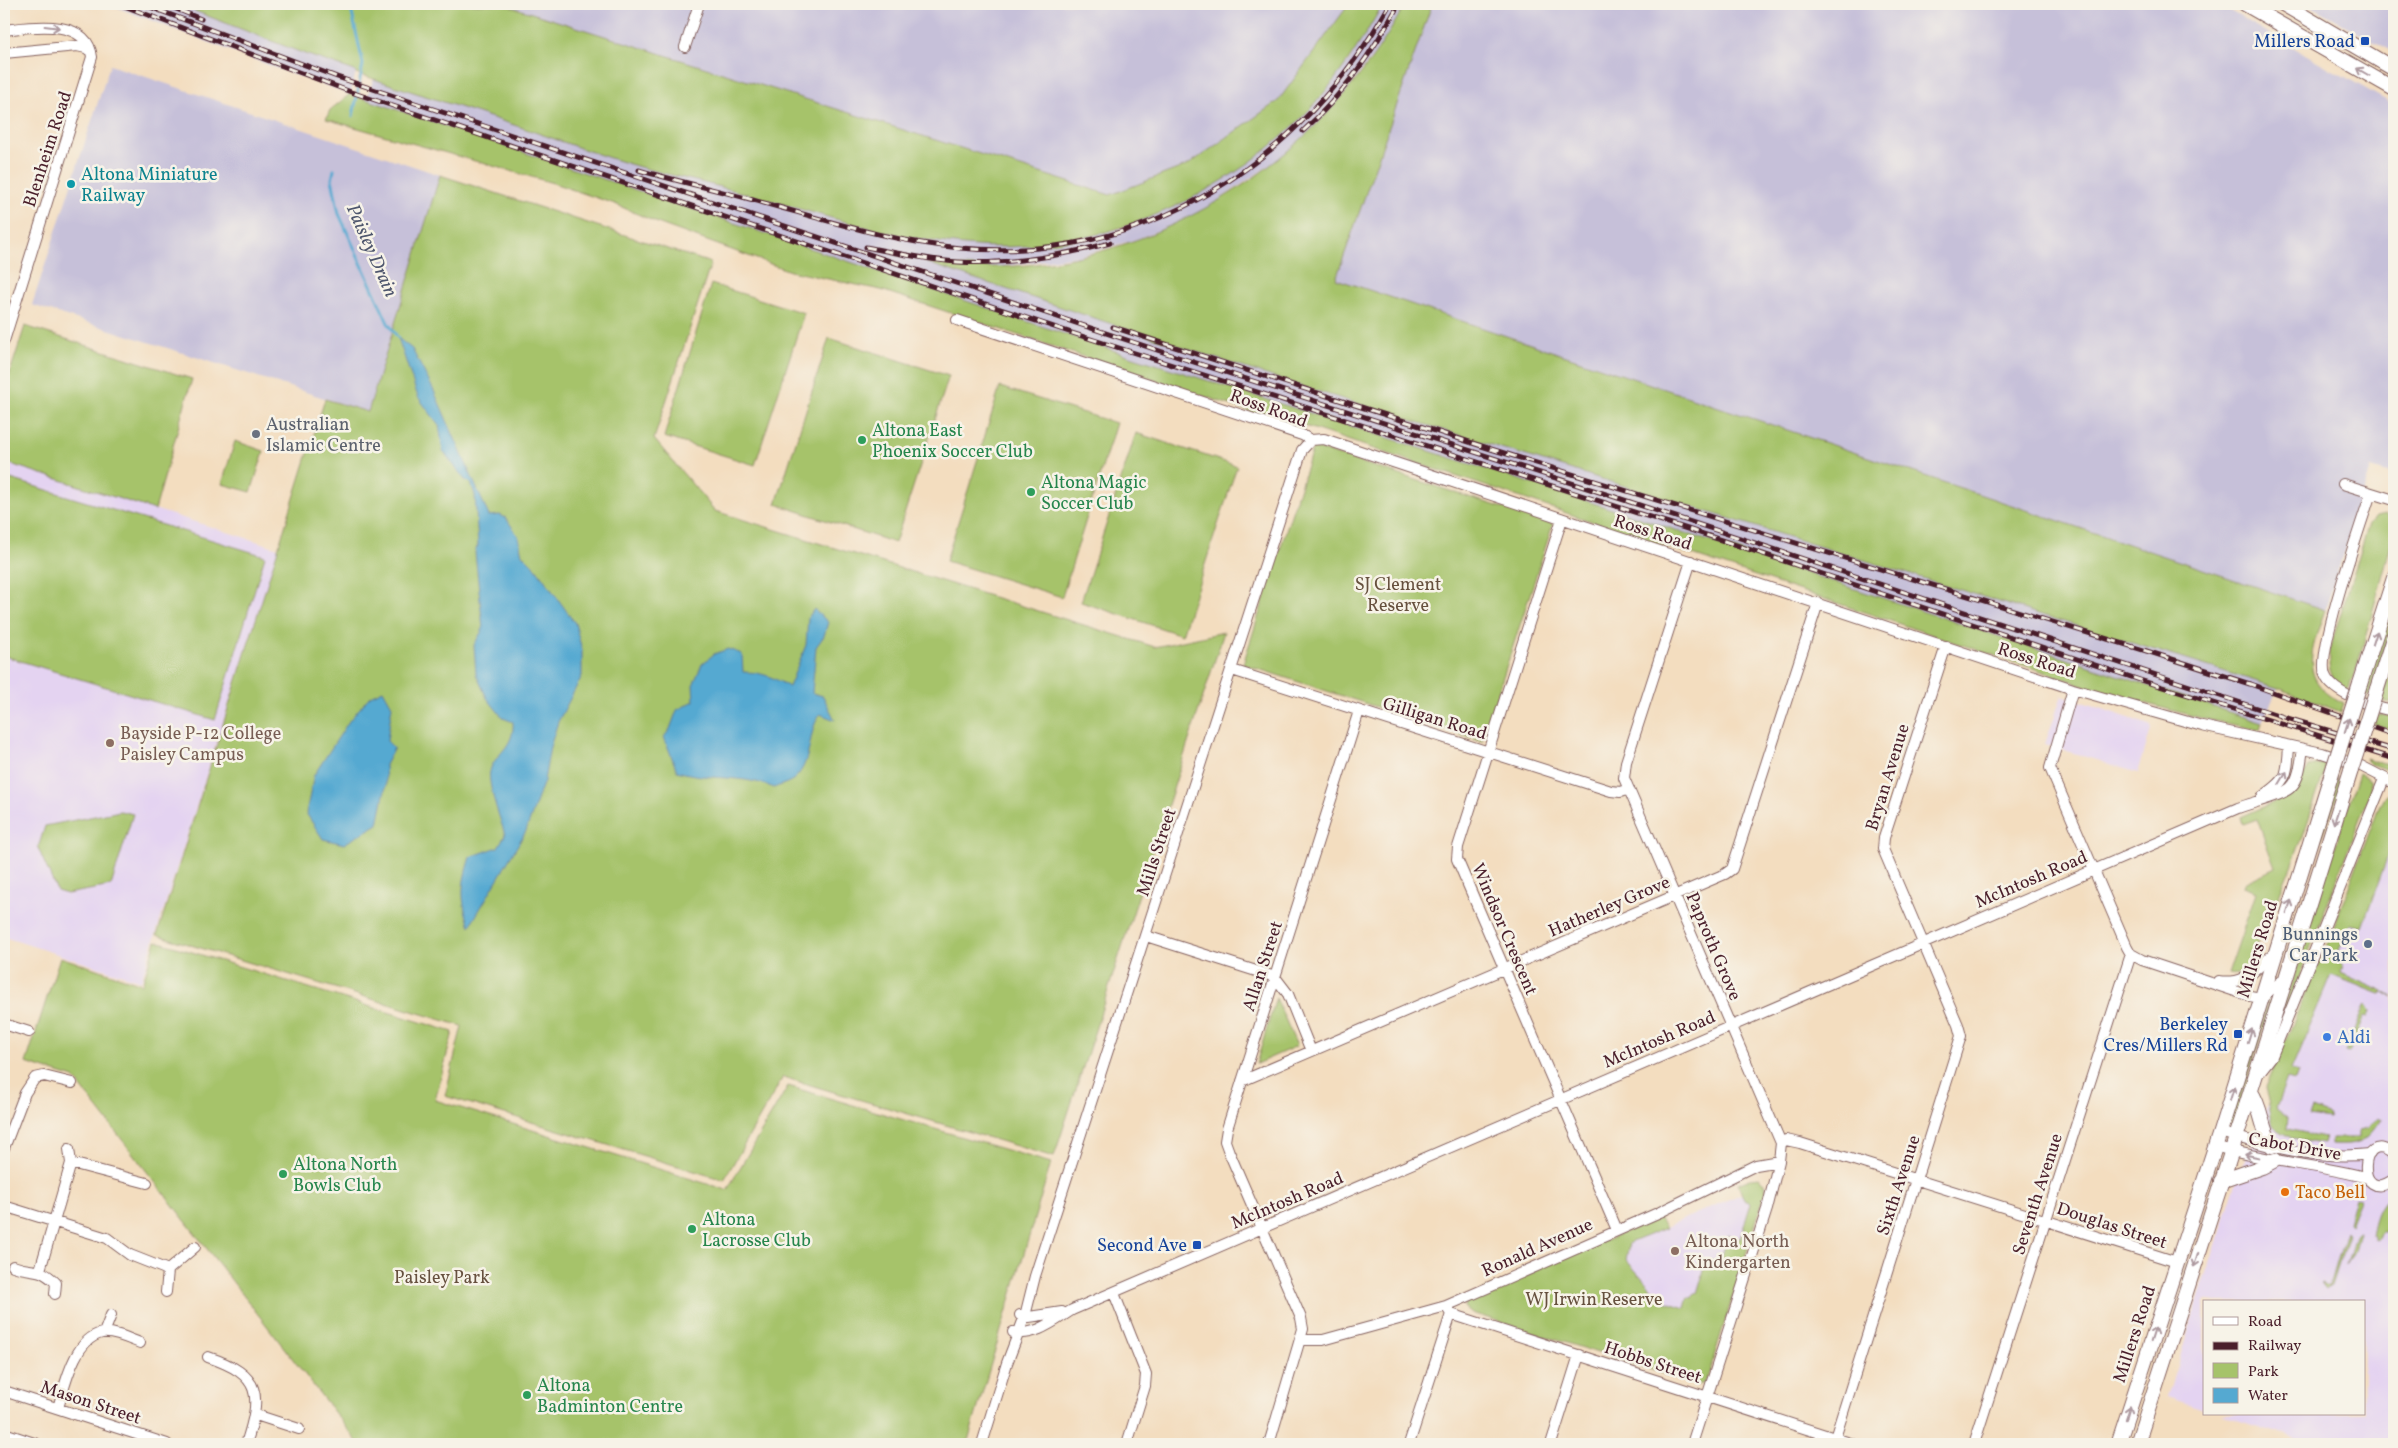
<svg xmlns="http://www.w3.org/2000/svg" width="2398" height="1448" font-family="Vollkorn,serif">
  <style>
    .built { fill: #e4d3f1 }
    .industrial { fill: #c6c0d9 }
    .green { fill: #a6c36a; stroke: #78714a }
    .water { fill: #55a9d1; stroke: #50647e }
    .lines { fill: none; stroke-linecap: round; stroke-linejoin: round }
    .stream { stroke: #55a9d1; stroke-width: 3 }
    .minor-casing { stroke: #85625f; stroke-width: 12 }
    .major-casing { stroke: #85625f; stroke-width: 16 }
    .minor { stroke: #fff; stroke-width: 10 }
    .major { stroke: #fff; stroke-width: 14 }
    .rail-casing { stroke: #4a1f2b; stroke-width: 5 }
    .rail { stroke: #f7f3e8; stroke-width: 3; stroke-dasharray: 9; stroke-linecap: butt }
    .major-bridge-casing { stroke: #85625f; stroke-width: 16; stroke-linecap: butt }
    .major-bridge { stroke: #fff; stroke-width: 14 }
    .oneway { stroke: #ae9aa0 }
    .transit-dot { fill: #1a4fb4; stroke: #f7f3e8; stroke-width: 2 }
    .culture-dot { fill: #0f9aa8; stroke: #f7f3e8; stroke-width: 2 }
    .worship-dot { fill: #6b7280; stroke: #f7f3e8; stroke-width: 2 }
    .leisure-dot { fill: #2e9e5b; stroke: #f7f3e8; stroke-width: 2 }
    .education-dot { fill: #8d6e63; stroke: #f7f3e8; stroke-width: 2 }
    .service-dot { fill: #5c6f8a; stroke: #f7f3e8; stroke-width: 2 }
    .shop-dot { fill: #3f7fe0; stroke: #f7f3e8; stroke-width: 2 }
    .food-dot { fill: #e8710a; stroke: #f7f3e8; stroke-width: 2 }
    .labels { text-anchor: middle; stroke-width: 5; stroke-linejoin: round; paint-order: stroke }
    .transit-label { font-size: 18px; fill: #164399; stroke: #f7f3e8; text-anchor: end }
    .street-label { font-size: 18px; fill: #4a1f2b; stroke: #f7f3e8 }
    .culture-label { font-size: 18px; fill: #0d838f; stroke: #f7f3e8; text-anchor: start }
    .worship-label { font-size: 18px; fill: #5b616d; stroke: #f7f3e8; text-anchor: start }
    .leisure-label { font-size: 18px; fill: #27864d; stroke: #f7f3e8; text-anchor: start }
    .park-label { font-size: 18px; fill: #66503e; stroke: #f7f3e8 }
    .education-label { font-size: 18px; fill: #785e54; stroke: #f7f3e8; text-anchor: start }
    .service-label { font-size: 18px; fill: #4e5e75; stroke: #f7f3e8; text-anchor: end }
    .shop-label { font-size: 18px; fill: #366cbe; stroke: #f7f3e8; text-anchor: start }
    .food-label { font-size: 18px; fill: #c56008; stroke: #f7f3e8; text-anchor: start }
    .water-label { font-size: 19px; font-style: italic; fill: #4e566d; stroke: #f7f3e8 }
  </style>
  <rect width="100%" height="100%" fill="#f7f3e8"/>
  <filter id="ink" filterUnits="userSpaceOnUse"><feTurbulence type="fractalNoise" baseFrequency=".02" numOctaves="2"/><feDisplacementMap in="SourceGraphic" scale="10" xChannelSelector="R" yChannelSelector="G"/><feConvolveMatrix kernelMatrix="1 2 1 2 8 2 1 2 1" color-interpolation-filters="sRGB"/></filter>
  <filter id="wash" filterUnits="userSpaceOnUse"><feTurbulence type="fractalNoise" baseFrequency=".0096" numOctaves="4" result="noise"/><feDisplacementMap in="SourceGraphic" scale="20" xChannelSelector="R" yChannelSelector="G"/><feGaussianBlur stdDeviation="1.12" result="paint"/><feColorMatrix in="noise" values="0 0 0 0 0 0 0 0 0 0 0 0 0 0 0 0 0 1.4 0 .05"/><feComposite in="paint" operator="in"/></filter>
  <g filter="url(#wash)">
    <rect width="100%" height="100%" fill="#f3ddbf"/>
    <path class="built" d="M4,462L278,548L141,981L4,937Z
      M2062,695L2152,726L2138,773L2045,744Z
      M2394,800V1444H2311L2220,1414H2364V1302H2204V1409L2167,1397L2236,1183Z
      M1741,1194L1744,1200L1751,1203L1740,1239L1728,1236L1721,1260L1697,1294L1685,1308L1663,1301L1626,1260L1629,1243Z"/>
    <path class="industrial" d="M108,4H177L305,54L356,71L351,92L350,94L279,69Z
      M503,4H1347L1344,11L1278,101L1188,165L1110,195Z
      M1383,4H1405L1389,35L1337,103L1303,139L1280,158L1213,204L1184,220L1137,239L1079,256L1003,266L962,267L928,263L1291,383L2278,688L2262,723L1618,511L1127,355L366,99L374,78L638,166L739,192L851,224L901,236L977,246L1034,245L1096,235L1127,227L1180,203L1232,174L1291,127L1349,61Z
      M1432,4H2218L2394,105V475L2371,468L2325,610L1336,279Z
      M2308,4H2394V52L2371,40Z
      M110,65L440,175L368,412L32,305Z"/>
    <path class="green" d="M177,4H503L1110,195L1188,165L1278,101L1344,11L1347,4H1383C1362,41 1340,76 1311,108C1229,197 1097,255 976,246C894,240 818,213 740,192C707,183 673,176 640,167C597,155 556,139 514,125C461,107 408,91 356,73L355,71L305,54Z
      M1405,4H1432L1336,279L2325,610C2311,651 2297,681 2344,703L2341,712L2278,688L1291,383L924,262C1118,293 1317,175 1405,4Z
      M350,94L1127,355L1618,511L2262,723L2260,730L2205,719L2113,695L1305,426L1303,429L881,290L790,271L660,224L615,204L553,183L326,119L330,110Z
      M440,175L711,263L654,439L715,511L1155,647L1224,632L1054,1157L783,1077L724,1180L445,1096L462,1026L157,935L325,399L368,412Z
      M711,284L804,313L755,465L664,437Z
      M25,326L192,379L155,510L4,462V391Z
      M829,338L949,376L895,543L776,504Z
      M1000,387L1116,423L1062,597L946,561Z
      M1136,433L1237,466L1182,635L1081,602Z
      M235,441L264,451L251,492L222,484Z
      M1313,447L1553,524L1482,741L1243,664Z
      M4,477L265,556L215,720L4,656Z
      M2385,514L2394,521V534L2354,678L2350,681L2348,690C2330,682 2328,668 2329,651L2369,524L2376,516Z
      M2394,598V616L2369,696L2364,695Z
      M2394,663V703L2381,701Z
      M2378,714L2394,717V730L2374,724Z
      M2366,758L2394,766V773L2368,762Z
      M2325,763V770L2302,839L2269,920L2263,932L2260,931L2258,938H2260C2255,953 2249,979 2228,974L2256,892L2243,887L2244,883L2275,868L2257,819L2243,824L2241,817L2290,795L2310,766Z
      M2359,773L2370,780L2371,789L2286,1012L2282,1011Z
      M2337,777L2340,789L2312,863L2310,869L2307,868Z
      M2394,794V839L2362,927L2350,924L2335,960L2343,964L2341,973L2394,997L2384,993L2380,994L2331,975L2291,1070L2298,1073L2295,1081L2287,1079L2276,1108L2288,1117L2287,1129L2325,1137L2323,1144L2293,1139L2279,1131L2272,1121L2265,1087L2328,942L2380,804L2387,795Z
      M120,811L133,814L111,886L67,894L57,891L38,848L45,826Z
      M156,941L453,1032L435,1100L727,1190L788,1086L1051,1163L967,1444H359L74,1078L26,1063L60,957L142,984Z
      M1276,998L1297,1046L1256,1064Z
      M2268,1001L2271,1003L2232,1127L2230,1120Z
      M2365,1004L2370,1011L2368,1017L2364,1016L2349,1053L2345,1052Z
      M2311,1109L2329,1116L2328,1119L2308,1116Z
      M2377,1118L2381,1120C2366,1144 2359,1146 2331,1145V1138H2359V1131L2368,1129Z
      M1759,1178L1765,1183L1766,1190L1709,1373L1705,1382L1699,1385L1472,1313L1465,1307L1466,1302L1486,1289L1659,1218L1666,1228L1629,1243L1626,1260L1663,1301L1685,1308L1688,1297L1692,1298L1694,1293L1697,1294L1707,1261L1721,1259L1728,1235L1740,1239L1751,1203L1744,1200L1738,1184L1750,1179Z
      M2394,1194V1223L2391,1234L2382,1231L2378,1240L2374,1239V1236L2371,1235C2374,1219 2378,1201 2394,1194Z
      M2355,1197L2361,1198L2350,1225L2348,1223Z
      M2346,1232L2348,1235L2332,1286L2327,1289L2322,1283L2330,1286Z
      M2359,1232L2354,1251L2346,1266L2356,1233Z"/>
    <path class="water" d="M398,338L412,349L434,391L489,516L500,515L506,518L518,536L522,554L536,568L575,623L582,650V676L558,722L550,747L544,781L526,831L470,926C460,898 461,886 470,857L498,847L505,835C501,820 487,786 490,771C494,754 515,748 513,722L503,718L487,698L476,674L474,645L483,629L475,552L478,545L475,495L471,483L465,480L443,451L439,425L418,397Z
      M814,609L828,622L824,636L816,647L812,693L823,696L835,720L820,714C807,733 813,761 795,778C790,783 780,785 774,788C743,774 709,781 677,771L664,737L670,729L677,710L694,701L693,685L702,664L714,654L728,649L742,654L743,672C762,672 773,677 789,687L806,645L808,618Z
      M383,690L392,706L387,741L394,748L385,765L386,785L378,824L344,844L323,839L306,813L314,775L349,721L370,696Z"/>
    <g class="lines">
      <path class="stream" d="M350,4L363,64L353,116
        M334,170L332,179L339,214L388,323L398,338"/>
    </g>
  </g>
  <g filter="url(#ink)">
    <g class="lines">
      <defs>
        <path id="minor" d="M4,30C31,27 87,17 92,57L4,341
          M685,47L699,4
          M4,53L77,46L86,48L90,51
          M957,320L1302,435L1311,440L1324,439L2073,689L2202,726L2322,753L2361,766L2394,783
          M2343,484L2394,500
          M2371,493C2361,524 2316,651 2325,675C2332,694 2375,708 2394,711
          M1562,519L1458,847L1457,859L1617,1230
          M1691,561L1626,762L1624,778L1781,1143L1779,1161L1767,1209L1692,1444
          M1232,670L1611,791L1620,792L1629,789
          M2073,689L2050,768L2127,947L2131,954L2142,960L2250,996L2261,998L2284,979
          M2262,797C2288,779 2287,777 2289,746
          M1146,936L1275,977L1288,994L1311,1051
          M2219,981C2248,985 2254,969 2275,953
          M4,1024L29,1032
          M2258,1074L2272,1056L2384,779
          M1242,1081L1725,874L1732,869L1818,603
          M2220,1132C2268,1147 2319,1160 2370,1154
          M1781,1143L1786,1140L1800,1143L2177,1262
          M2215,1146C2265,1162 2318,1164 2368,1178
          M4,1148L25,1093L35,1078L44,1076L72,1083
          M2394,1155C2358,1125 2355,1208 2394,1179
          M71,1163L147,1183
          M4,1206L107,1238L130,1255L168,1270
          M13,1266C34,1274 38,1265 56,1283L55,1294
          M40,1270L71,1163L69,1149
          M166,1292L168,1270L195,1247
          M1114,1293L1146,1374L1145,1386L1127,1444
          M1446,1306L1451,1314L1853,1444
          M1020,1315L1029,1317L1062,1312
          M1013,1332C1035,1337 1054,1321 1072,1310L2238,808C2253,802 2284,796 2292,786C2300,778 2301,760 2303,749
          M104,1333L111,1315
          M1302,1340H1323L1446,1306L1660,1212L1756,1165L1779,1161
          M208,1357C262,1375 262,1395 246,1444
          M4,1391L167,1444
          M58,1408C65,1385 74,1339 102,1333C113,1331 130,1339 140,1343
          M256,1415L299,1429
          M4,1433L37,1444
          M1835,1438L1961,1036L1958,1025L1883,849L1884,838L1946,646
          M982,1444L1007,1363L1025,1316L1035,1276L1302,450L1311,440
          M1269,1444L1303,1329L1301,1318L1229,1152L1225,1141L1227,1129L1359,711
          M1409,1444L1451,1314
          M1551,1444L1579,1355
          M1974,1444L2131,954"/>
        <path id="major" d="M2245,4L2394,89
          M2283,4L2394,69
          M2360,684L2394,578
          M2377,689L2394,635
          M2251,1092C2262,1108 2261,1128 2272,1146
          M2221,1181L2262,1167L2275,1160
          M2118,1444L2220,1132L2334,766
          M2137,1444L2241,1122L2351,770"/>
      </defs>
      <use href="#minor" class="minor-casing"/>
      <use href="#major" class="major-casing"/>
      <use href="#minor" class="minor"/>
      <use href="#major" class="major"/>
      <defs>
        <path id="rail" d="M119,4L351,92L1069,332L1700,533L2143,681L2394,759
          M142,4L337,77L1178,357L1615,497L2287,718L2394,750
          M164,4L201,19
          M1303,131C1344,94 1373,51 1399,4
          M639,170C680,182 722,191 764,203C829,221 893,242 960,248C1145,265 1302,162 1390,4
          M866,247C896,253 927,260 958,262C1009,265 1061,256 1110,243
          M1113,327L1491,449L2153,653L2250,684L2394,735"/>
      </defs>
      <use href="#rail" class="rail-casing"/>
      <use href="#rail" class="rail"/>
      <defs>
        <path id="major-bridge" d="M2334,766L2360,684
          M2351,770L2377,689"/>
      </defs>
      <use href="#major-bridge" class="major-bridge-casing"/>
      <use href="#major-bridge" class="major-bridge"/>
    </g>
    <defs><path id="oneway-shaft" d="M-6 0H5M1.5-3L5.5 0L1.5 3" fill="none" stroke-width="1.6" stroke-linecap="round" stroke-linejoin="round" transform="scale(1.25)"/></defs>
    <g class="oneway">
      <use href="#oneway-shaft" transform="translate(52 27) rotate(7)"/>
      <use href="#oneway-shaft" transform="translate(2363 72) rotate(-150)"/>
      <use href="#oneway-shaft" transform="translate(2375 638) rotate(-72)"/>
      <use href="#oneway-shaft" transform="translate(2347 725) rotate(-72)"/>
      <use href="#oneway-shaft" transform="translate(2283 778) rotate(-59)"/>
      <use href="#oneway-shaft" transform="translate(2336 817) rotate(108)"/>
      <use href="#oneway-shaft" transform="translate(2289 907) rotate(-72)"/>
      <use href="#oneway-shaft" transform="translate(2250 1036) rotate(-73)"/>
      <use href="#oneway-shaft" transform="translate(2232 1094) rotate(-73)"/>
      <use href="#oneway-shaft" transform="translate(2252 1156) rotate(-169)"/>
      <use href="#oneway-shaft" transform="translate(2196 1260) rotate(108)"/>
      <use href="#oneway-shaft" transform="translate(2153 1335) rotate(-72)"/>
      <use href="#oneway-shaft" transform="translate(2128 1413) rotate(-73)"/>
    </g>
  </g>
  <g class="transit-dot">
    <rect x="2360" y="36" width="10" height="10" rx="2.5"/>
    <rect x="2233" y="1029" width="10" height="10" rx="2.5"/>
    <rect x="1192" y="1240" width="10" height="10" rx="2.5"/>
  </g>
  <circle class="culture-dot" cx="71" cy="184" r="5"/>
  <circle class="worship-dot" cx="256" cy="434" r="5"/>
  <g class="leisure-dot">
    <circle cx="862" cy="440" r="5"/>
    <circle cx="1031" cy="492" r="5"/>
    <circle cx="283" cy="1174" r="5"/>
    <circle cx="692" cy="1229" r="5"/>
    <circle cx="527" cy="1395" r="5"/>
  </g>
  <g class="education-dot">
    <circle cx="110" cy="743" r="5"/>
    <circle cx="1675" cy="1251" r="5"/>
  </g>
  <circle class="service-dot" cx="2368" cy="944" r="5"/>
  <circle class="shop-dot" cx="2327" cy="1037" r="5"/>
  <circle class="food-dot" cx="2285" cy="1192" r="5"/>
  <g class="labels">
    <g class="transit-label">
      <text x="2355" y="47">Millers Road</text>
      <text x="2228" y="1030">Berkeley<tspan x="2228" dy="21">Cres/Millers Rd</tspan></text>
      <text x="1187" y="1251">Second Ave</text>
    </g>
    <g class="street-label">
      <text transform="translate(47 149) rotate(-72)" y="6">Blenheim Road</text>
      <text transform="translate(1269 408) rotate(20)" y="6">Ross Road</text>
      <text transform="translate(1653 532) rotate(18)" y="6">Ross Road</text>
      <text transform="translate(2037 660) rotate(18)" y="6">Ross Road</text>
      <text transform="translate(1435 718) rotate(17)" y="6">Gilligan Road</text>
      <text transform="translate(1887 777) rotate(-73)" y="6">Bryan Avenue</text>
      <text transform="translate(1156 852) rotate(-72)" y="6">Mills Street</text>
      <text transform="translate(2031 879) rotate(-23)" y="6">McIntosh Road</text>
      <text transform="translate(1609 906) rotate(-23)" y="6">Hatherley Grove</text>
      <text transform="translate(1505 929) rotate(67)" y="6">Windsor Crescent</text>
      <text transform="translate(1714 946) rotate(67)" y="6">Paproth Grove</text>
      <text transform="translate(2257 949) rotate(-73)" y="6">Millers Road</text>
      <text transform="translate(1262 966) rotate(-72)" y="6">Allan Street</text>
      <text transform="translate(1659 1039) rotate(-23)" y="6">McIntosh Road</text>
      <text transform="translate(2295 1146) rotate(10)" y="6">Cabot Drive</text>
      <text transform="translate(1898 1185) rotate(-72)" y="6">Sixth Avenue</text>
      <text transform="translate(2037 1194) rotate(-72)" y="6">Seventh Avenue</text>
      <text transform="translate(1287 1200) rotate(-23)" y="6">McIntosh Road</text>
      <text transform="translate(2112 1225) rotate(18)" y="6">Douglas Street</text>
      <text transform="translate(1537 1247) rotate(-24)" y="6">Ronald Avenue</text>
      <text transform="translate(2134 1334) rotate(-72)" y="6">Millers Road</text>
      <text transform="translate(1653 1362) rotate(18)" y="6">Hobbs Street</text>
      <text transform="translate(91 1402) rotate(18)" y="6">Mason Street</text>
    </g>
    <g class="culture-label">
      <text x="81" y="180">Altona Miniature<tspan x="81" dy="21">Railway</tspan></text>
    </g>
    <g class="worship-label">
      <text x="266" y="430">Australian<tspan x="266" dy="21">Islamic Centre</tspan></text>
    </g>
    <g class="leisure-label">
      <text x="872" y="436">Altona East<tspan x="872" dy="21">Phoenix Soccer Club</tspan></text>
      <text x="1041" y="488">Altona Magic<tspan x="1041" dy="21">Soccer Club</tspan></text>
      <text x="293" y="1170">Altona North<tspan x="293" dy="21">Bowls Club</tspan></text>
      <text x="702" y="1225">Altona<tspan x="702" dy="21">Lacrosse Club</tspan></text>
      <text x="537" y="1391">Altona<tspan x="537" dy="21">Badminton Centre</tspan></text>
    </g>
    <g class="park-label">
      <text x="1398" y="590">SJ Clement<tspan x="1398" dy="21">Reserve</tspan></text>
      <text x="442" y="1283">Paisley Park</text>
      <text x="1594" y="1305">WJ Irwin Reserve</text>
    </g>
    <g class="education-label">
      <text x="120" y="739">Bayside P-12 College<tspan x="120" dy="21">Paisley Campus</tspan></text>
      <text x="1685" y="1247">Altona North<tspan x="1685" dy="21">Kindergarten</tspan></text>
    </g>
    <g class="service-label">
      <text x="2358" y="940">Bunnings<tspan x="2358" dy="21">Car Park</tspan></text>
    </g>
    <g class="shop-label">
      <text x="2337" y="1043">Aldi</text>
    </g>
    <g class="food-label">
      <text x="2295" y="1198">Taco Bell</text>
    </g>
    <g class="water-label">
      <text transform="translate(373 250) rotate(66)" y="7">Paisley Drain</text>
    </g>
  </g>
  <rect width="2398" height="1448" fill="none" stroke="#f7f3e8" stroke-width="20"/>
  <rect x="2203" y="1300" width="162" height="115" fill="#f7f3e8" stroke="#b29e9c"/>
  <rect x="2213" y="1317" width="25" height="8" fill="#ffffff" stroke="#b29e9c"/>
  <text x="2248" y="1326" font-size="15" fill="#4a1f2b">Road</text>
  <rect x="2213" y="1342" width="25" height="8" fill="#4a1f2b" stroke="#b29e9c"/>
  <text x="2248" y="1350" font-size="15" fill="#4a1f2b">Railway</text>
  <rect x="2213" y="1363" width="25" height="15" fill="#a6c36a" stroke="#b29e9c"/>
  <text x="2248" y="1376" font-size="15" fill="#4a1f2b">Park</text>
  <rect x="2213" y="1388" width="25" height="15" fill="#55a9d1" stroke="#b29e9c"/>
  <text x="2248" y="1400" font-size="15" fill="#4a1f2b">Water</text>
</svg>
